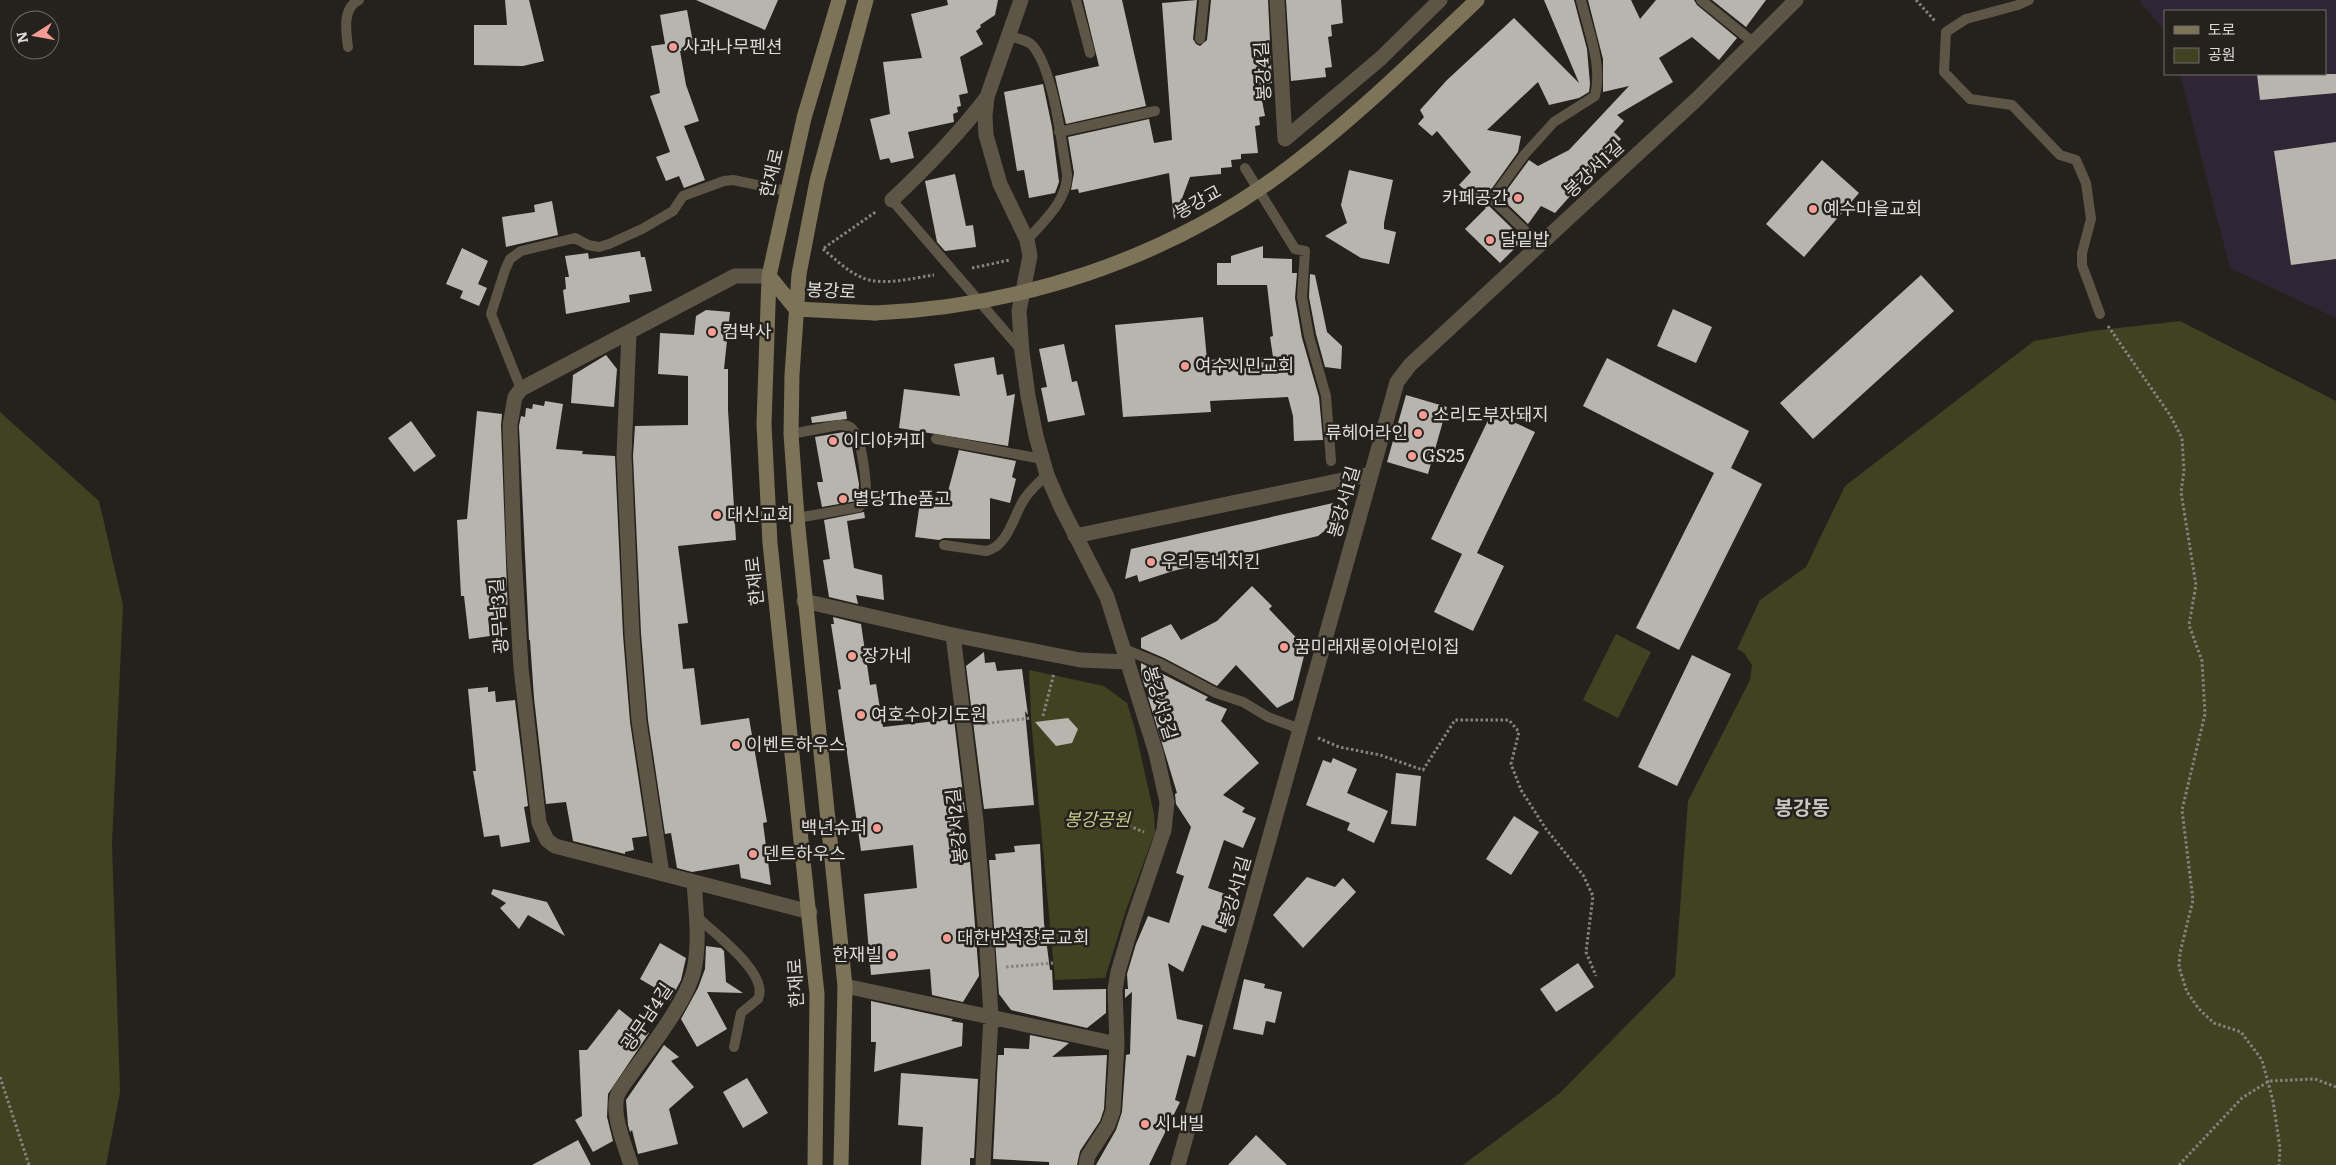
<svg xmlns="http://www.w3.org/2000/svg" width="2336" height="1165" font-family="Literata,'Noto Sans KR',serif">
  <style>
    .education { fill: #302534 }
    .green { fill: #404221 }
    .building { fill: #b8b5af }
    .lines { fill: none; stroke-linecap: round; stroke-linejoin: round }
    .path { stroke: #85837f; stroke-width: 3; stroke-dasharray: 2.5 2.5; stroke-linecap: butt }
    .lane { stroke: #5d5646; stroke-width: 10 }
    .street { stroke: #5d5646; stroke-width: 15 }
    .secondary { stroke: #7d7359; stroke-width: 15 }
    .secondary-bridge { stroke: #7d7359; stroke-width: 15 }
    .poi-dot { fill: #f59c94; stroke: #25221e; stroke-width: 2 }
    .labels { text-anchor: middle; stroke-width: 5; stroke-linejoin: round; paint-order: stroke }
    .poi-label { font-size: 18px; fill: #dddcd9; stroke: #25221e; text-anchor: start }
    .street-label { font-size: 18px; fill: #dddcd9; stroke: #25221e }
    .park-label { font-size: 18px; font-style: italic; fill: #c7ca86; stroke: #25221e }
    .quarter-label { font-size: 20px; font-weight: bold; fill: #c9c6c0; stroke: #25221e }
  </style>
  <rect width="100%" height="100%" fill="#25221e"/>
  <path class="education" d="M2139,0H2336V318L2230,268L2180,74H2325V11H2165V32Z"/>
  <path class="green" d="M2180,321L2336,401V1165H1463L1560,1093L1675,976L1688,801L1750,680L1752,665L1744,653L1737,649L1760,600L1806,567L1845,486L2034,341L2092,331Z
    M0,412L99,501L123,605L112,843L120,1092L106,1165H0Z
    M1616,634L1651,652L1618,718L1583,700Z
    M1029,670L1104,686L1127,703L1135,729L1154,814L1155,832L1126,910L1105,978L1055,980L1031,718Z"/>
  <path class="building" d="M505,0H529L544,61L523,66L474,65V25H507Z
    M696,0H778L765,30Z
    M947,0H998L995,15L980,25L981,27L976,31L983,44L960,57L968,93L959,95L961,106L957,107L958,112L953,114L954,122L908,132L914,158L891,163L889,158L880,160L870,119L890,114L883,62L922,58L911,14L948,5Z
    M1083,0H1122L1146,106L1066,124L1055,76L1099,66Z
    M1197,0L1193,39L1196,44L1200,46L1207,40L1211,0H1268L1272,83L1259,85L1265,116L1259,117L1260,125L1255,126L1258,153L1241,154V159L1231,160L1232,167L1221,168V174L1190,177L1174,220L1169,173L1079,193L1078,189L1071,190L1074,173L1068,137L1149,119L1154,143L1172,140L1162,3Z
    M1286,0H1341L1343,23L1331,25L1332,36L1328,37L1332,67L1325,68L1326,77L1291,81Z
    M1544,0H1574L1587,49L1590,84L1589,92L1579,98L1549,105L1538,82L1487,130L1521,136L1518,152L1485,198L1487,204L1520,236L1518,239L1521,242L1500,263L1465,229L1486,208L1459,185L1471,172L1437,131L1432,136L1418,124L1424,117L1420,110L1447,80L1514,18L1579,83Z
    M1588,0H1631L1640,19L1656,0H1694L1697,5L1737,38L1719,60L1692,37L1659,58L1673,82L1617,115L1624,121L1614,132L1621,139L1555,213L1541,206L1528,224L1501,198L1529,160L1538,166L1569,150L1629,86L1603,92V59Z
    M1712,0H1766L1746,27Z
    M687,10L694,48L680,51L686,85L699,121L684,126L705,180L684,188L679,176L666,181L656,157L670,152L650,96L660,93L651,46L665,44L660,15Z
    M2257,74H2336V93L2260,100Z
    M1043,84L1052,127L1059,182L1055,193L1029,198L1024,170L1017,171L1004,92Z
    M2336,142V259L2291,265L2274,151Z
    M1822,160L1859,193L1804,257L1766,224Z
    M1349,170L1393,180L1384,223V229L1396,232L1389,264L1361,258L1325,236L1347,223L1341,205Z
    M955,174L966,226L973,225L976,247L945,251L937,242L925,181Z
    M552,201L558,235L506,247L502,217L535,212L534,205Z
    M1263,246V258L1292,259V273H1297L1295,298L1302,338L1319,397L1323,440L1294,441L1293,416L1288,397L1210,401L1211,412L1123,417L1115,325L1203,317L1207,360L1273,357L1270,337L1273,336L1267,285H1217V263H1231V256Z
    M462,248L488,261L478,284L487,288L479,306L460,298L463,291L446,284Z
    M640,251L641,257H645L652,291L629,295L630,302L566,314L563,290L566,289L565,277H569L565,256L588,253L589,259Z
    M1310,274L1315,275L1327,332L1342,346L1341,369L1325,367L1316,334L1309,297Z
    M1921,275L1954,311L1813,439L1780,403Z
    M1673,309L1712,327L1696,363L1657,346Z
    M706,310L730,312L724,369H728V410L736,540L678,546L688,623L678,624L683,669L694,668L701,725L749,718L767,822L763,823L771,885L741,878L739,864L692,872L677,868L671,833L665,834L648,720L641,633L633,456L635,426L688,425V376L658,374L660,333L694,335L696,316Z
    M1064,344L1072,382L1077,381L1085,415L1048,422L1041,388L1047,387L1039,349Z
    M606,355L617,369L614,407L571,403L573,375Z
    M994,357L997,375L1003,374L1007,396L1015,394L1008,446L899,428L904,389L960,396L954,364Z
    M1607,358L1749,431L1731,468L1762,484L1679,650L1636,628L1714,473L1583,406Z
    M1406,395L1447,407L1428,474L1387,462Z
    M545,401L563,404L556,449L583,451L582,454L615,456L623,635L630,722L647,836L632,838L634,850L625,852V854L573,841L566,802L546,804L534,698L530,640H529L519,426L521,416L525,417L526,408L532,409L533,404L544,406Z
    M477,411L502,414L501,425L508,616L488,618L490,636L469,639L464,596H461L457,520L467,519Z
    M846,411L847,419L812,423L811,417Z
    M1492,412L1535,432L1477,553L1504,566L1473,631L1434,612L1462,554L1431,539Z
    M411,421L436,456L414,472L388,438Z
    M844,432L851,441L859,484L858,498L856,501L822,507L817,482H823L815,437Z
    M959,450L1016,461L1012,477L1016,479L1010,503L990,498V539L944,538L939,540L915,537L921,495L946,499Z
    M1333,503L1337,521L1318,536L1173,571L1139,582L1137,575L1125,579L1131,549Z
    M864,512L865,518L847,521L854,568L882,575L884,600L856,595L858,604L829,597L823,560L830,559L824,520Z
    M1252,586L1272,606L1269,609L1306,648L1293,700L1277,708L1236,665L1217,686L1164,658L1141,648V638L1171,624L1181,640L1217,621Z
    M833,617L861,624L870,685L876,684L883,727L954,719L965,811L953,812L959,863L970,862L979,976L963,1002L932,995L930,969L871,975L864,894L917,888L913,845L861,851L838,690L841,689L831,624H834Z
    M984,652L985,663L995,662L997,671L1022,669L1028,715L1025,711L1034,805L984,809L966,666Z
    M1692,655L1731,674L1677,786L1638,767Z
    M1141,663L1208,697L1205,700L1227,709L1221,721L1259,763L1223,795L1245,808L1242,812L1256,818L1243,848L1224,840L1208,888L1237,898L1226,933L1202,925L1183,972L1168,963L1177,1019L1203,1025L1195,1057L1187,1055L1175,1100L1180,1102L1149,1165H1096L1116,1130L1122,1112L1126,1055L1130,1054L1132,992L1125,998V989H1128L1127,974L1136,944L1148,916L1169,923L1184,876L1176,873L1191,827L1176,804L1175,794L1177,793L1148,697L1153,689L1145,687L1141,674Z
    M488,687V692L495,691L496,702L515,700L528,806L524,807L530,842L501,847L499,835L484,837L473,771H476L468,689Z
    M1068,718L1078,729L1072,743L1056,746L1035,722Z
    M1333,758L1357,769L1347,793L1388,811L1374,843L1347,830L1350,823L1306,805L1323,760L1331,763Z
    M1396,773L1421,776L1416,826L1391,824Z
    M1514,816L1539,832L1511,875L1486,859Z
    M1040,844L1044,923L1050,970H1052L1053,990L1106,989V1013L1087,1028L1011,1010L999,994L989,860H996L995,854L1015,852L1014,846Z
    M1307,877L1335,887L1343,878L1356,892L1303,948L1273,915Z
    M493,889L547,902L565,936L528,915L519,929L500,908L506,903L491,894Z
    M660,943L686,958L681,980L670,1001L667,995L640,979Z
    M706,946L721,948L724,951L726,982L743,993L707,992L727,1029L697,1047L681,1019L698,988L705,969Z
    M1578,963L1594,987L1556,1012L1540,989Z
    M1244,979L1265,984L1264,988L1282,992L1275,1023L1266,1021L1263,1035L1233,1029Z
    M871,1001L953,1019L951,1021L963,1023L962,1046L874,1072L876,1042H871Z
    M619,1009L649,1033L608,1094L607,1117L613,1141L593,1152L575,1120L582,1116L579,1050H587Z
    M1030,1035L1069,1043L1052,1057L1107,1055L1104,1109L1100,1121L1080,1151L1077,1165H1049V1162L993,1159L998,1055H1004V1048L1029,1049Z
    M664,1045L679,1057L671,1061L694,1087L669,1109L678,1144L638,1154L632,1130L630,1132L628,1125L626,1100Z
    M901,1073L978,1079L974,1158H970V1165H921L923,1127L898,1125Z
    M747,1078L768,1113L743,1128L723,1092Z
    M1256,1135L1287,1165H1228Z
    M578,1140L591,1165H532Z"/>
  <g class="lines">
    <path class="path" d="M1916,0L1935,21
      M824,248L877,211
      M823,249C835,259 847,271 861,277C881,287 912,278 934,275
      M972,268L1010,260
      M2108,326L2170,415L2182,438L2184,471L2181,492L2196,585L2189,625L2202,661L2205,714L2182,810L2193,900L2180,953L2179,967L2187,992L2199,1009L2214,1023L2241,1032L2262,1060L2273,1101L2280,1148L2279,1165
      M1043,716L1054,673
      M982,724L1031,718
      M1318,738L1339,747L1380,755L1423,770L1455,720H1509L1519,732L1511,764L1521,790L1546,829L1583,875L1593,896L1586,952L1596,976
      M1115,820L1144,832
      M1006,967L1053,963
      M0,1077L29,1165
      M2179,1165L2242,1098L2269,1081L2315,1079L2336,1087"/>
    <path class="lane" d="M1076,0L1090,53
      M1701,0L1754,43
      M2029,0L2018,5L1966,19L1946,32L1944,72L1970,99L2012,105L2060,155L2076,160L2086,183L2091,219L2082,253V265L2100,314
      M1008,36C1016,38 1028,40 1033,46C1054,72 1061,141 1067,174C1068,200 1043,222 1027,240
      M1200,39L1204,0
      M348,47C346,31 342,8 359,0
      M1059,132L1155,111
      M1245,168L1295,249L1305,251L1302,297L1309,336L1326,396L1331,461
      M892,200L1022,351
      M1540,245L1492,199L1525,154L1554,122L1595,96C1603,65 1588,30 1581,0
      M521,389L491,314L505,270L510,259L521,251L575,238L588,245L599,247L609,244L642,229L673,211L683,196L724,181L733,180L787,191
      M791,434L839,425C844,425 850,425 853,430C862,439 868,488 865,501L859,507L797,518
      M936,439L1042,459
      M944,545L986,551C1009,546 1013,515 1025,498C1031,489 1039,482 1047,475
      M1124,649L1161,664L1216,693L1243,702L1268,717L1300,729
      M697,917C714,933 770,974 758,999L741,1013L734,1047"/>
    <path class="street" d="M1021,0L987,97L985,116L986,135L1000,184L1027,240L1030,256L1019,311L1022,352L1028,396L1036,436L1047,475L1060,505L1107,597L1156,753L1167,802L1164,830L1133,921L1118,972L1115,990L1117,1044L1113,1111L1108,1125L1088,1156L1086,1165
      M1277,0L1285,139
      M1285,139L1380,59L1440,0
      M892,200C926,168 958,135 987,97
      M769,276H735L521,389L515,397L510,425L514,553L521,668L539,823L547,840L555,846L810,912
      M629,332L624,456L632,634L639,721L662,874
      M1075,536L1371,474
      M804,601L953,635L976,821L987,949L991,1017L983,1165
      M953,635L1080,660L1128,662
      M845,986L1117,1044
      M631,1165C625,1145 608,1108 620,1090C641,1059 686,1005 694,970C700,941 696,912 694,882
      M1178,1165L1397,382L1410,365L1698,98L1796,0"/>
    <path class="secondary" d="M769,276L796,309L875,313
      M815,1165L817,994L770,543L764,424L769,276L804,118L839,0
      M841,1165L845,986L797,518L791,434L792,375L799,274L817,181L866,0"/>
    <path class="secondary-bridge" d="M875,313C1018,307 1163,260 1279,175C1350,123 1413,61 1477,0"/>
  </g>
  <g class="poi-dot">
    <circle cx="673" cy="47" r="5"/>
    <circle cx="1518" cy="198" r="5"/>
    <circle cx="1813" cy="209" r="5"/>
    <circle cx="1490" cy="240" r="5"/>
    <circle cx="712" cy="332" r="5"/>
    <circle cx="1185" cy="366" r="5"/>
    <circle cx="1423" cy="415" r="5"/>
    <circle cx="1418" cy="433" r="5"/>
    <circle cx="833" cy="441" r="5"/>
    <circle cx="1412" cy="456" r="5"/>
    <circle cx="843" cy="499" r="5"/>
    <circle cx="717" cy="515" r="5"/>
    <circle cx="1151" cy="562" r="5"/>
    <circle cx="1284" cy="647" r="5"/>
    <circle cx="852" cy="656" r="5"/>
    <circle cx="861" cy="715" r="5"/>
    <circle cx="736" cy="745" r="5"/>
    <circle cx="877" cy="828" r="5"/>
    <circle cx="753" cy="854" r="5"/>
    <circle cx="947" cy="938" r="5"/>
    <circle cx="892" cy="955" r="5"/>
    <circle cx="1145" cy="1124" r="5"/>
  </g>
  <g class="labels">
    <g class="poi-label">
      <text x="683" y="53">사과나무펜션</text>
      <text x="1508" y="204" text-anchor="end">카페공간</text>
      <text x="1823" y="215">예수마을교회</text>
      <text x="1500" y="246">달밑밥</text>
      <text x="722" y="338">컴박사</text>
      <text x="1195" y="372">여수시민교회</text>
      <text x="1433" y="421">소리도부자돼지</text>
      <text x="1408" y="439" text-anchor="end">류헤어라인</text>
      <text x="843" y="447">이디야커피</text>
      <text x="1422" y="462">GS25</text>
      <text x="853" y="505">별당The품고</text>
      <text x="727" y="521">대신교회</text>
      <text x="1161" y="568">우리동네치킨</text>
      <text x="1294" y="653">꿈미래재롱이어린이집</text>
      <text x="862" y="662">장가네</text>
      <text x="871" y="721">여호수아기도원</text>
      <text x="746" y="751">이벤트하우스</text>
      <text x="867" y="834" text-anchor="end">백년슈퍼</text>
      <text x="763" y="860">덴트하우스</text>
      <text x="957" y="944">대한반석장로교회</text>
      <text x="882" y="961" text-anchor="end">한재빌</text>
      <text x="1155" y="1130">시내빌</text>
    </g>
    <g class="street-label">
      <text transform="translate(1263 71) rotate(-93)" y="6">봉강4길</text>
      <text transform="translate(1594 169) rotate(-43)" y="6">봉강서1길</text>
      <text transform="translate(772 173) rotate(-77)" y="6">한재로</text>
      <text transform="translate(1198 202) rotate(-29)" y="6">봉강교</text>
      <text transform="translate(831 291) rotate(3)" y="6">봉강로</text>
      <text transform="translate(1344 502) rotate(-74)" y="6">봉강서1길</text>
      <text transform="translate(755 581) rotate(-96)" y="6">한재로</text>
      <text transform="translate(499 616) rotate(-94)" y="6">광무남3길</text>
      <text transform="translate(1160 703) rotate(73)" y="6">봉강서3길</text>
      <text transform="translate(957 826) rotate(-96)" y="6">봉강서2길</text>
      <text transform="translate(1235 892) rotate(-74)" y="6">봉강서1길</text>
      <text transform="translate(796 983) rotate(-93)" y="6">한재로</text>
      <text transform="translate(647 1017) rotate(-56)" y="6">광무남4길</text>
    </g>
    <g class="park-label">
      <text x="1097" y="826">봉강공원</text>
    </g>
    <g class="quarter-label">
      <text x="1802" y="815">봉강동</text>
    </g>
  </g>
  <rect x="2164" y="10" width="162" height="65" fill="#25221e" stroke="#6f6c69"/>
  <rect x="2174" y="26" width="25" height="8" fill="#7d7359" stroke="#6f6c69"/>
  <text x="2208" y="35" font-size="15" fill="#dddcd9">도로</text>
  <rect x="2174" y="48" width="25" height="15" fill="#404221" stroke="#6f6c69"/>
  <text x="2208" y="60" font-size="15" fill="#dddcd9">공원</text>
  <g transform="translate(35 35) rotate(259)"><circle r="24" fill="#25221e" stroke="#6f6c69"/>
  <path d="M0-4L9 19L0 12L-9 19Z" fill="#f59c94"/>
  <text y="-8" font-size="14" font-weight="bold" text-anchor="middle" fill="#dddcd9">N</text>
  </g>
</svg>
